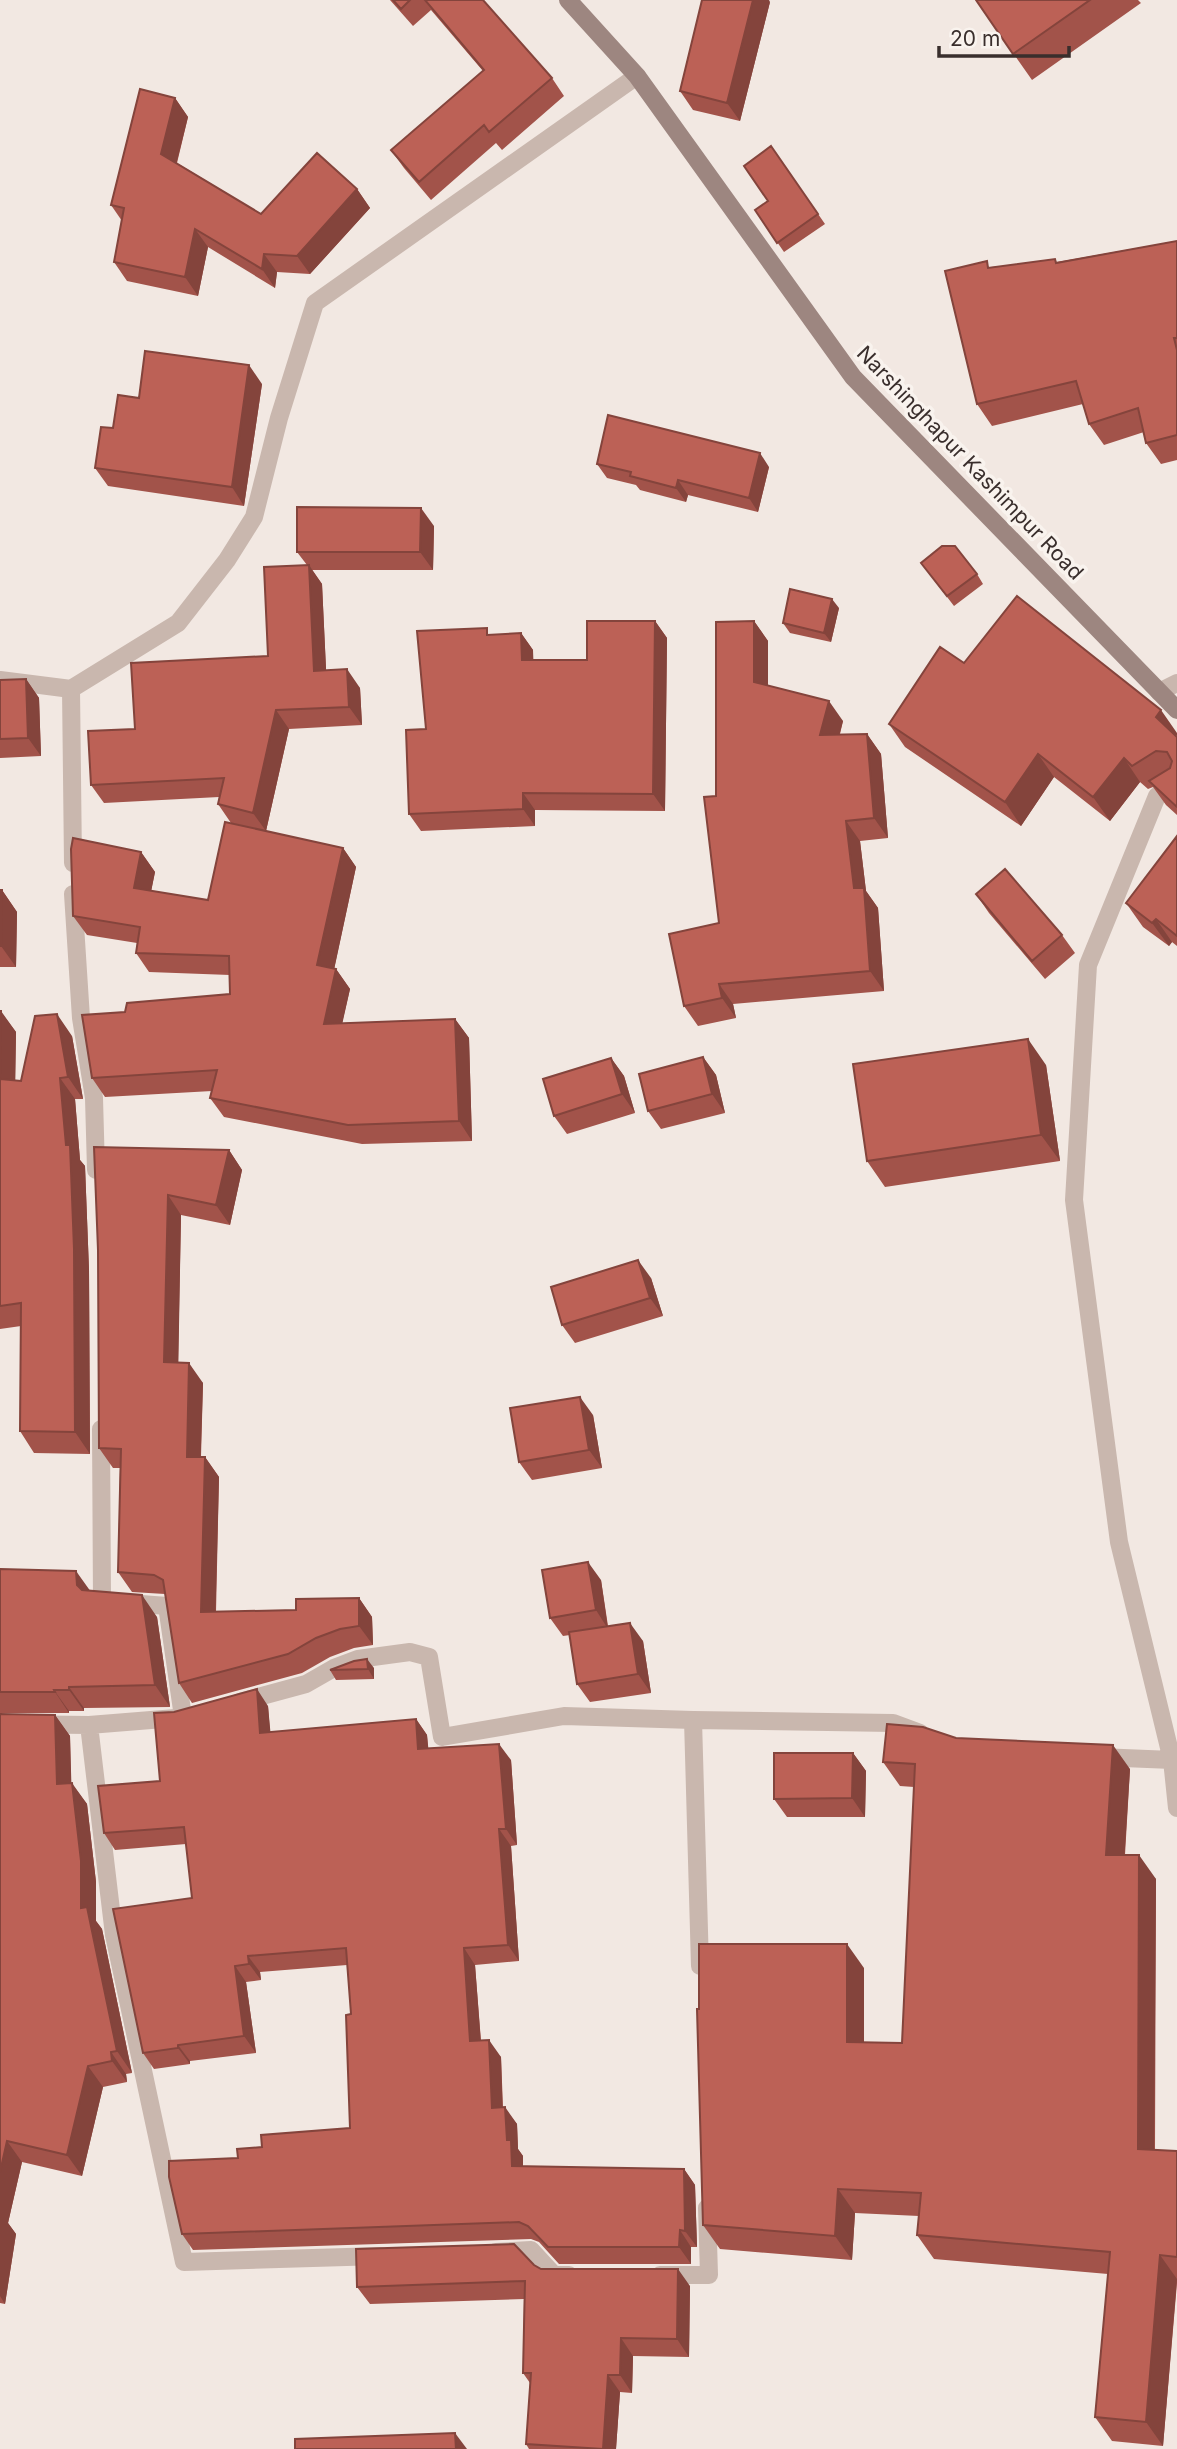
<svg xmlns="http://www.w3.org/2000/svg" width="1177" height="2449" font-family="Inter,sans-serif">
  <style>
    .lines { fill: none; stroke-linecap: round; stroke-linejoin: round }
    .street { stroke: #c9b7ae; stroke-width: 18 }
    .secondary { stroke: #9d8680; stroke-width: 18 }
    .wall { fill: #a2534a }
    .shaded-wall { fill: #84443c }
    .building { fill: #bc6156; stroke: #84443c; stroke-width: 2 }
    .labels { text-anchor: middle; stroke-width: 7; stroke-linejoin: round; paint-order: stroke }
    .street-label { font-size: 21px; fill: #392e2c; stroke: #f9f3ee }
  </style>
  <rect width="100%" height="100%" fill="#f2e8e2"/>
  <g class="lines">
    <path class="street" d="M0,680L71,689
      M1159,692L1177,683
      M1177,785L1157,796L1088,965L1074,1200L1119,1542L1172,1760L1177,1808
      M73,863L71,689L178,623L227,560L254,517L279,418L315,303L637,76
      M73,894L81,1018L94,1098L96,1170
      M101,1429L102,1601L167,1606L183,1717
      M240,1702L306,1684L334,1668L358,1659L410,1652L429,1657L442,1737L564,1716L693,1720L893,1723L920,1733
      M693,1720L700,1966
      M0,1724L89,1725L176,1718
      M89,1725L114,1935L184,2262L380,2256
      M1099,1757L1172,1760
      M496,2252L531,2250L554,2275H569
      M660,2275H709L707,2208"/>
    <path class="secondary" d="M568,0L637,76L853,377L1177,710"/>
  </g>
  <path class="wall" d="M390,0H483L552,78L564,96L502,150L496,143L431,200L404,168L391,150L483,71L431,10L413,26Z
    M976,0H1138L1141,3L1032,80Z
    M770,2L740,121L693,110L680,91Z
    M175,98L188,117L177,163L261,214L357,189L370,208L310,274L277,272L275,288L208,247L198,296L127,281L114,262L122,221L111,205Z
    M771,146L825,224L784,252L755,210L768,201Z
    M1177,241V460L1161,464L1146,443L1144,432L1104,445L1089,424L1083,404L992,426L977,404L991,267L1057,262Z
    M262,384L244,506L108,486L95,468L113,428L139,398Z
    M597,464L769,467L758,512L688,495L686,502L640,490L636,485L607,478Z
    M434,526L433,570H312L322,584L326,670L360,688L362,725L289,729L266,831L231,823L218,804L219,797L104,803L91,785L135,729L268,656L307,565L297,552Z
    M921,563L977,574L983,584L954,606Z
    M839,608L831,642L790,633L783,623Z
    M655,621L667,638L665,811L535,810V826L421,831L409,814L426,729L491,635L521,633L533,650V660H587Z
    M754,621L768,641V686L843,721L840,734H867L881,754L888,838L860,841L866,891L878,908L884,991L733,1004L736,1018L698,1026L684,1006L719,923L716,796Z
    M964,663L1176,736L1177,737V815L1166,805L1153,787L1148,789L1140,782L1110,821L1054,777L1021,826L905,747L889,724Z
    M26,679L39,698L41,756L0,758V680Z
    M1177,836V946L1172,942L1169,946L1143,927L1126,903Z
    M343,848L356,867L334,969H336L350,989L342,1023L455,1019L469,1038L472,1141L362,1144L224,1117L210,1098L212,1091L105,1097L92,1078L125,1012L230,994V975L149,972L136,953L137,943L87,935L73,916L141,852L155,872L151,891L208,900Z
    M0,890H2L17,912L16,967H0Z
    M976,894L1062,935L1075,953L1045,979L989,913Z
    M0,1011L16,1032L15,1080L21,1081L72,1036L83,1099H75L80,1160L85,1166L89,1270L90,1454L34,1453L20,1431L21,1326L0,1329Z
    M703,1057L716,1075L725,1113L661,1129L648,1111Z
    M611,1058L624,1076L635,1113L567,1134L554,1116Z
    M1046,1065L1060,1161L885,1187L867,1161Z
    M94,1147L229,1150L242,1170L230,1225L181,1215L178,1363L203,1383L201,1457H205L219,1477L216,1612L296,1610L359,1598L372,1617L373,1645L354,1648L330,1657L302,1673L192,1703L179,1683L165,1594L132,1592L118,1572L120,1468H113L99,1448L98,1250Z
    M651,1278L663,1316L575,1343L562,1325Z
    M593,1415L602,1468L532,1480L519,1462Z
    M0,1569L89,1590L157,1617L170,1707L84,1708V1711H69V1713H0Z
    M601,1580L608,1626L643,1641L651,1693L590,1702L577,1684L570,1635L563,1636L550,1618Z
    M374,1668V1679L336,1680L330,1670Z
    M268,1706L270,1732L416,1719L427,1735L428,1748L511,1760L517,1845L511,1846L519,1961L475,1965L481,2041L501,2057L503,2107L517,2124L518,2149L523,2156V2166L684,2169L695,2185L697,2247H691V2264H559L539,2242L531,2239L193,2250L182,2234L238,2158L262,2147L350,2128L351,2014L347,1965L260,1972L261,1980L246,1982L256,2053L190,2061V2064L154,2069L143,2053L192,1898L186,1844L115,1850L104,1833L160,1781Z
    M0,1714L55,1715L70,1736L71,1783L87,1804L96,1882V1921L102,1929L132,2073L126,2074L127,2082L103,2087L82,2176L22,2162L8,2223L16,2234L5,2304L0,2303Z
    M956,1738L1130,1769L1125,1855L1156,1879L1155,2150L1177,2151V2283L1163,2446L1112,2441L1095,2417L1108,2274L934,2259L917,2235L919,2216L855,2213L852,2260L720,2249L703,2225L864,1968V2042L902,2043L914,1787L900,1786L883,1762Z
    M853,1753L866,1771L865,1817H787L774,1799Z
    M534,2265L541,2269L690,2286L689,2357L633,2356L632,2393L620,2392L616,2449H529L526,2444L530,2383L523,2373L524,2299L370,2304L357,2287Z"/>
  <path class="shaded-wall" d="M753,0H769L770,2L740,121L727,103Z
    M175,98L188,117L174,173L161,154Z
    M357,189L370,208L310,274L297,256Z
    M195,229L208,247L198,296L185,277Z
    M264,254L277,272L275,288L262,269Z
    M249,365L262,384L244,506L232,487Z
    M760,453L769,467L758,512L749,498Z
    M678,480L688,495L686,502L676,488Z
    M421,508L434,526L433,570L420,552Z
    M309,565L322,584L327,689L314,671Z
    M832,599L839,608L831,642L824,633Z
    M655,621L667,638L665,811L653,794Z
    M754,621L768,641V702L754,682Z
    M521,633L533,650L534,677L522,660Z
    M347,669L360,688L362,725L349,707Z
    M26,679L39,698L41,756L28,738Z
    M829,701L843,721L834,755L820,735Z
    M276,710L289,729L266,831L253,813Z
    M1161,710L1177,733V735L1172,741L1156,717Z
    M867,734L881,754L888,838L874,818Z
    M1038,754L1054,777L1021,826L1005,802Z
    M1124,758L1140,782L1110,821L1093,797Z
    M523,793L535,810V826L523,809Z
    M846,821L860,841L866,891L878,908L884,991L870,971L854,888Z
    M343,848L356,867L331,984L317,965Z
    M141,852L155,872L148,907L134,888Z
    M2,890L17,912L16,967L1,946Z
    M1156,919L1172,942L1169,946L1152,923Z
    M336,969L350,989L338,1043L324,1024Z
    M719,984L733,1004L736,1018L722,998Z
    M1,1011L16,1032L15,1100L0,1079Z
    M57,1014L72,1036L83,1099L68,1077Z
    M455,1019L469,1038L472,1141L459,1121Z
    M1028,1039L1046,1065L1060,1161L1041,1135Z
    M703,1057L716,1075L725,1113L712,1094Z
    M611,1058L624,1076L635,1113L622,1094Z
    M60,1078L75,1099L80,1160L85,1166L89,1270L90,1454L75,1432L66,1145Z
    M229,1150L242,1170L230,1225L216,1205Z
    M168,1195L181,1215L178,1382L164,1362Z
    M638,1260L651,1278L663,1316L650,1298Z
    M189,1363L203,1383L200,1476L187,1457Z
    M580,1397L593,1415L602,1468L589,1450Z
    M205,1457L219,1477L215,1632L201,1612Z
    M588,1562L601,1580L608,1629L596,1610Z
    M76,1571L91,1592L92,1606L77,1585Z
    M142,1595L157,1617L170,1707L155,1685Z
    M359,1598L372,1617L373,1645L359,1626Z
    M630,1623L643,1641L651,1693L638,1674Z
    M367,1659L374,1668V1679L368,1669Z
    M69,1687L84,1708V1711L69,1690Z
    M257,1689L268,1706L272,1749L260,1733Z
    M54,1690L69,1711V1713L55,1692Z
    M55,1715L70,1736L72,1805L57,1784Z
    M416,1719L427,1735L430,1765L418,1749Z
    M499,1744L511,1760L517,1845L506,1829Z
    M1113,1745L1130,1769L1123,1879L1106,1855Z
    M853,1753L866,1771L865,1817L852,1798Z
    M72,1783L87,1804L96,1882V1921L102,1929L132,2073L117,2051L81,1908Z
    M499,1829L511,1846L519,1961L508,1945Z
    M1139,1855L1156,1879L1154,2173L1138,2149Z
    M847,1944L864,1968V2066L847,2042Z
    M464,1948L475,1965L482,2057L470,2041Z
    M248,1956L260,1972L261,1980L249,1964Z
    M235,1966L246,1982L256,2053L244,2036Z
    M489,2040L501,2057L503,2124L492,2108Z
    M178,2045L190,2061V2064L178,2048Z
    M111,2052L126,2074L127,2082L112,2061Z
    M88,2066L103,2087L82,2176L67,2155Z
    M505,2107L517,2124L518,2149L523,2156V2182L512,2166L507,2140Z
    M7,2141L22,2162L8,2223L16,2234L5,2304L0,2296V2172Z
    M684,2169L695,2185L697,2247L685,2231Z
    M838,2189L855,2213L852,2260L835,2236Z
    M680,2230L691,2247V2264L679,2247Z
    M1160,2255L1177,2279L1163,2446L1146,2422Z
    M678,2269L690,2286L689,2357L677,2339Z
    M621,2338L633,2356L632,2393L620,2375Z
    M608,2375L620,2392L616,2449H603Z
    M455,2433L467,2449H456Z"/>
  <path class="building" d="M393,0H410L401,9Z
    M425,0H483L552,78L489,132L484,125L419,182L391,150L484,70Z
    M702,0H753L727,103L680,91Z
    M976,0H1090L1013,54Z
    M140,89L175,98L161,154L261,214L317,153L357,189L297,256L264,254L262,269L195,229L185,277L114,262L124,208L111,205Z
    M771,146L818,214L777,243L755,210L768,201L744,166Z
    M1177,241V338H1174L1177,350V435L1146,443L1138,408L1089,424L1076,381L977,404L945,271L987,261L988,268L1055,259L1056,263Z
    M145,351L249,365L232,487L95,468L101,427L113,428L118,395L139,398Z
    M608,415L760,453L749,498L678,480L676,488L630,476L631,472L597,464Z
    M297,507L421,508L420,552H297Z
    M942,546H955L977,574L947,596L921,563Z
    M309,565L314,671L347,669L349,707L276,710L253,813L218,804L224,778L91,785L88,731L135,729L131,663L268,656L264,567Z
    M790,589L832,599L824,633L783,623Z
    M1017,596L1161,710L1156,717L1177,737V807L1149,781L1170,768L1172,761L1167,752L1156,751L1132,766L1124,758L1093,797L1038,754L1005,802L889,724L940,647L964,663Z
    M587,621H655L653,794L523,793V809L409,814L406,730L426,729L417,631L487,628V635L521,633L522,660H587Z
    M754,621V682L829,701L820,735L867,734L874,818L846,821L854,888H864L870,971L719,984L722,998L684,1006L669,934L719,923L704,797L716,796V622Z
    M26,679L28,738L0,739V680Z
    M225,822L343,848L317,965L336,969L324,1024L455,1019L459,1121L348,1125L210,1098L217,1070L92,1078L82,1015L125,1012L127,1003L230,994L229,956L136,953L140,927L73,916L71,849L73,838L141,852L134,888L208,900Z
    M1177,836V936L1156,919L1152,923L1126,903Z
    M1005,869L1062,935L1032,961L976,894Z
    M0,890H2L1,946H0Z
    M0,1011H1L0,1075Z
    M57,1014L68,1077L60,1078L66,1145H70L74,1249L75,1432L20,1431L21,1303L0,1306V1079L21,1081L35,1016Z
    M1028,1039L1041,1135L867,1161L853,1064Z
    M703,1057L712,1094L648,1111L639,1074Z
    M611,1058L622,1094L554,1116L543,1079Z
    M94,1147L229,1150L216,1205L168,1195L164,1362L189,1363L187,1457H205L201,1612L296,1610V1599L359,1598V1626L340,1629L316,1638L288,1654L179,1683L163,1580L154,1575L118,1572L121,1449L99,1448L98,1250Z
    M638,1260L650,1298L562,1325L551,1287Z
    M580,1397L589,1450L519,1462L510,1408Z
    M588,1562L596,1610L550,1618L542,1570Z
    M0,1569L76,1571L77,1585L82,1590L142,1595L155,1685L69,1687V1690H54L55,1692H0Z
    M630,1623L638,1674L577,1684L569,1632Z
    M367,1659L368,1669L330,1670L354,1661Z
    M257,1689L260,1733L416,1719L418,1749L499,1744L506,1829H499L508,1945L464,1948L470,2041L489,2040L492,2108L505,2107L507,2140H511L512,2166L684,2169L685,2231L680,2230L679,2247H548L528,2226L519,2222L182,2234L169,2177V2161L238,2158L237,2149L262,2147L261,2135L350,2128L346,2015L351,2014L346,1948L248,1956L249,1964L235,1966L244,2036L178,2045V2048L143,2053L113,1909L192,1898L184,1827L104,1833L98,1786L160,1781L154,1713L174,1712Z
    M0,1714L55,1715L57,1784L72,1783L81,1861V1908L87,1907L117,2051L111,2052L112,2061L88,2066L67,2155L7,2141L0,2172Z
    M887,1724L923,1727L956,1738L1113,1745L1106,1855H1139L1138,2149L1177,2151V2257L1160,2255L1146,2422L1095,2417L1110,2252L917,2235L921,2193L838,2189L835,2236L703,2225L697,2009H699V1944H847V2042L902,2043L915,1764L883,1762Z
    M774,1753H853L852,1798L774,1799Z
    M514,2244L534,2265L541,2269H678L677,2339L621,2338L620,2375H608L603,2449L526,2444L531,2373H523L525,2281L357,2287L356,2249Z
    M455,2433L456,2449H295V2439Z"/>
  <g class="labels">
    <g class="street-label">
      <text transform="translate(970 463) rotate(46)" y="7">Narshinghapur Kashimpur Road</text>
    </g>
  </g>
  <path d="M939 46v10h130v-10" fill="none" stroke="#392e2c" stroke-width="3.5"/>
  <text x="950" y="46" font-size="21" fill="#392e2c" stroke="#f9f3ee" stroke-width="5" paint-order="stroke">20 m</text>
</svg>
